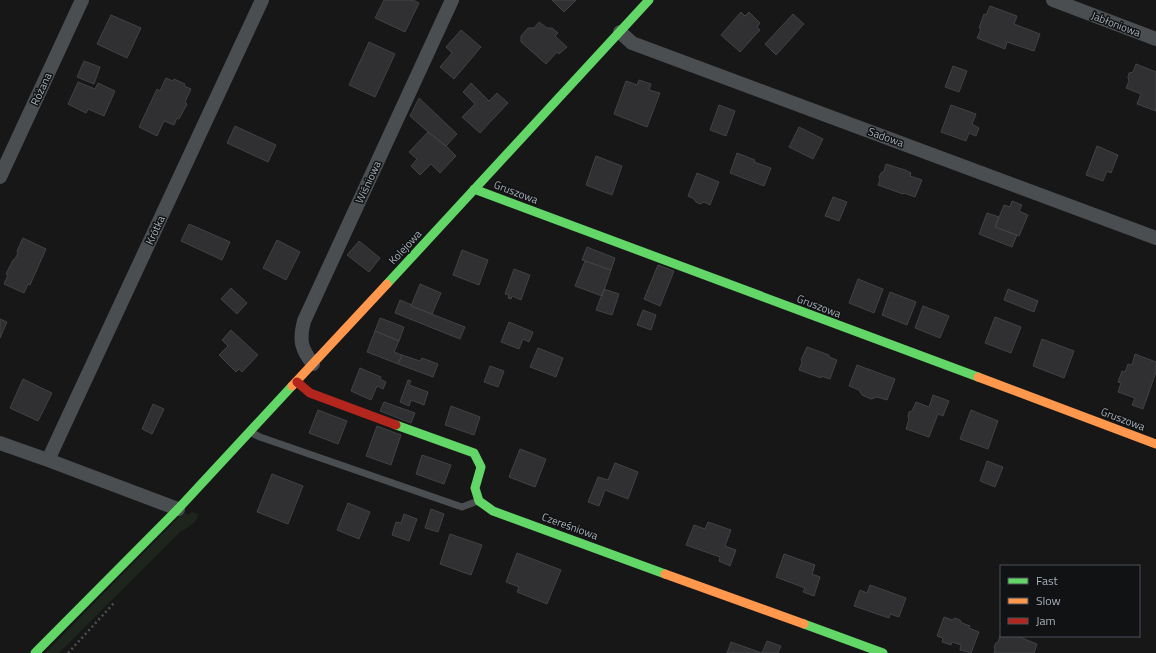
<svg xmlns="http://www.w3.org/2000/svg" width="1156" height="653" font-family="'Titillium Web',sans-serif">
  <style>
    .green { fill: #1d251d }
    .building { fill: #303032; stroke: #404244 }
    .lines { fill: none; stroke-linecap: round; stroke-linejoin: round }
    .path { stroke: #4d4f52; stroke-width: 2.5; stroke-dasharray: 2 3; stroke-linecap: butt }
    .lane { stroke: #4b4e51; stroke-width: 7 }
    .street { stroke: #4b4e51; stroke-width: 14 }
    .fast { stroke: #63d668; stroke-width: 9 }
    .slow { stroke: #ff974d; stroke-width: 9 }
    .jam { stroke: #b3261e; stroke-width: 9 }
    .labels { text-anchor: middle; stroke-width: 3; stroke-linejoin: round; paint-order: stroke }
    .street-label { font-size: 11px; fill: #a8b0b9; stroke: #111214 }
  </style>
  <rect width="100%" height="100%" fill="#171718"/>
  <path class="green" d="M184,512L188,515L192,512L198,514C198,523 186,528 179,533L59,653H45Z"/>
  <path class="building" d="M384,0H413L419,3L405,32L375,18Z
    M552,0H576L564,12Z
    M990,6L1017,16L1014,24L1040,34L1034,51L1007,42L1005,49L977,38L981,29L979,28L984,14L986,15Z
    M741,12L745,16L749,12L760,23L757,27L760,30L740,52L721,35Z
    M793,14L804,24L776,55L765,44Z
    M111,15L141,28L127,58L97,44Z
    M539,22L547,28H552L558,33L555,36L567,47L559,54L557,52L546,64L521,42V36L528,28H534Z
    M461,30L481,47L454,79L440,67L452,53L446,47Z
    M369,42L395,54L375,97L349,85Z
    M84,61L100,67L94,84L77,77Z
    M1136,64L1156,72V111L1137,104L1141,94L1126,88L1129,81L1128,77L1129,73L1133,72Z
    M953,66L967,71L959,92L945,87Z
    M166,78L173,81L174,79L185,84L184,86L191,89L185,102L187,104L179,119L177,118L174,125L164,121L157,136L139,127L157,89L160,91Z
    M639,80L651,84L649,90L660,93L647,127L614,114L626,81L637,85Z
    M78,82L95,89L98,83L115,91L104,116L88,109L86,113L68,104Z
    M471,83L489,101L497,93L508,103L480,133L462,117L475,104L463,92Z
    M419,98L457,134L446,146L428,132L410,116Z
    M719,105L735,111L726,136L710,130Z
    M951,105L976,114L972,124L979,128L976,136L969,133L966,141L941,132Z
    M235,126L276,145L268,162L227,143Z
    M799,127L823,139L813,159L789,147Z
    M428,132L446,146L456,156L440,173L431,164L420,175L411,166L417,159L409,152Z
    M1097,146L1118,155L1111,173L1107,171L1103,181L1086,175Z
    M737,153L755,160L754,162L771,168L764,186L730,173Z
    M596,156L622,166L612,195L586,185Z
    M886,164L905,170L911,173L910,176L922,180L915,197L904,193L903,194L878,185L880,180L879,177L881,173L884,171Z
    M697,173L719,182L710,205L704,202L700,204L696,202L694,199L688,196Z
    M833,197L847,202L839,221L825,216Z
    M1012,201L1022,205L1019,211L1028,215L1019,236L995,227L1004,205L1010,207Z
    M987,213L999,217L995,227L1017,235L1012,247L979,234Z
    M189,224L230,242L222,260L181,241Z
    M23,238L46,249L30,285L28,284L24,293L4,284L8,275L6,274L13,260L15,259L18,253L17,251Z
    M277,240L300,252L286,280L263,268Z
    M359,241L380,258L369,272L347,255Z
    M587,247L615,258L611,270L582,260Z
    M462,250L488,260L479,285L453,275Z
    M585,261L611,270L602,296L575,286Z
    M658,265L674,271L660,306L644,299Z
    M514,269L530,275L521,300L512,296L511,299L508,298L509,295L505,294Z
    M858,279L883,289L874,313L849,303Z
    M420,284L441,293L432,314L411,306Z
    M231,288L247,303L237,314L221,299Z
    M604,289L619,294L612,315L596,310Z
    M1008,289L1038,301L1034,312L1004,300Z
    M890,292L916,302L907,325L882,315Z
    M400,300L412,305L411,306L465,327L460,339L395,313Z
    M923,306L949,316L940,338L915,328Z
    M643,310L656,315L651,330L637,325Z
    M995,317L1021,327L1011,353L985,343Z
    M380,318L404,327L399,341L375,331Z
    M0,319L7,322L0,338Z
    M509,322L533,332L529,342L523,339L519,349L501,342Z
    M231,330L258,355L242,372L239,369L236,372L219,355L228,346L222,340Z
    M375,331L399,341L394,352L402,355L398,364L367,352Z
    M1042,339L1074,351L1064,378L1033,366Z
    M807,347L829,355V357L837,360L830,379L821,376V378L799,370L802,362L801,360Z
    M538,348L563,358L556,377L530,367Z
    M1135,354L1156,362V372L1143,409L1132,405L1135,398L1118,392L1121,383L1118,382L1122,371L1125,372L1128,364L1132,365Z
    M402,355L420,361L422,358L438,364L433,377L398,364Z
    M857,365L895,379L887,400L877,397L871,399L862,395L859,390L849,386Z
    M490,366L504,371L498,387L484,382Z
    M360,368L381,377L380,379L386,382L383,389L377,386L371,400L351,391Z
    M23,379L52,393L38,421L10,408Z
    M408,380L411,381L409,385L428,392L424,405L411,400L409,406L400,402Z
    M933,395L949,401L943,416L938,414L929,437L906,429L909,419L908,416L909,412L912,411L916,402L929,407Z
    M384,402L415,413L411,423L380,411Z
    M153,404L164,409L152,434L142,429Z
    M451,406L480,417L474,435L445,425Z
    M318,410L347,421L338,444L309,433Z
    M971,410L998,421L988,449L960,439Z
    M377,426L401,435L391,465L366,456Z
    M520,449L546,459L535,487L509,477Z
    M422,455L451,465L444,484L416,474Z
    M987,461L1003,467L995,487L980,481Z
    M615,463L638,472L628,499L605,490L599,506L588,502L598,477L608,480Z
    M272,474L303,486L288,524L257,512Z
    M348,503L370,512L359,539L337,530Z
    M431,509L444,514L438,532L425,528Z
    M404,514L417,519L409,541L392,535L396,522L401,523Z
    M708,522L731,530L725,546L736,550L730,566L719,561L720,557L686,545L694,525L705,529Z
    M450,534L482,545L471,575L440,564Z
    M517,553L561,570L547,604L517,592L519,587L506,582Z
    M784,554L815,565L812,574L820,577L814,596L803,592L805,588L776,577Z
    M870,585L906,598L899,617L890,614L889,618L854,606L860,590L867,593Z
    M944,617L952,620L955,618L960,620L962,623L970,626L969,628L979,632L971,653L960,650L961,645L952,642L951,645L942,642L943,638L937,636Z
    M1001,633V636H1017L1037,644L1034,653H994L995,649L994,647L996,643L998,642Z
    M767,641L781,646L778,653H727L731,642L762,653Z"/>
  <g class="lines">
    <path class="path" d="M68,653L114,603"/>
    <path class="lane" d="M252,433L260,437L462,507L478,501"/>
    <path class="street" d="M1053,0L1156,39
      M620,32L632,43L1156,238
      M0,177L82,0
      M313,364C301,349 299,340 304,321L452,0
      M0,443L48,460L178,509
      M48,460L262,0"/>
    <path class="fast" d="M474,189L978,377
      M387,284L649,0
      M396,425L474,453L481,467L475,488L479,501L493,511L665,574
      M804,624L883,653
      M35,653L178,509L292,386"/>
    <path class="slow" d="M978,377L1156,444
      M292,386L387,284
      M665,574L804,624"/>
    <path class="jam" d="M297,382L310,393L396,425"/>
  </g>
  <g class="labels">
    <g class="street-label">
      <text transform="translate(1116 24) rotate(21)" y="4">Jabłoniowa</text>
      <text transform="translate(41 89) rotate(-65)" y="4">Różana</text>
      <text transform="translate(886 137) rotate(20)" y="4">Sadowa</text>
      <text transform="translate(368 182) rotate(-65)" y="4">Wiśniowa</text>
      <text transform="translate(516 192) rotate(21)" y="4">Gruszowa</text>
      <text transform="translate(155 230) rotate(-65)" y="4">Krótka</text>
      <text transform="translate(405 247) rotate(-47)" y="4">Kolejowa</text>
      <text transform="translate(819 306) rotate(21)" y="4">Gruszowa</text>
      <text transform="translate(1123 419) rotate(21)" y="4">Gruszowa</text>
      <text transform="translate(570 526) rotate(20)" y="4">Czereśniowa</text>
    </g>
  </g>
  <rect x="1000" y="565" width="140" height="72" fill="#111214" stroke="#4d5156"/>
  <rect x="1008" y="578" width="20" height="6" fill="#63d668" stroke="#4d5156"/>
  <text x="1036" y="585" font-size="12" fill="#a8b0b9">Fast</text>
  <rect x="1008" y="598" width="20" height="6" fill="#ff974d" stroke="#4d5156"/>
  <text x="1036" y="605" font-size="12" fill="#a8b0b9">Slow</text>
  <rect x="1008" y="618" width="20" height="6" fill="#b3261e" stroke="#4d5156"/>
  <text x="1036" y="625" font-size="12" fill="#a8b0b9">Jam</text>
</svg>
